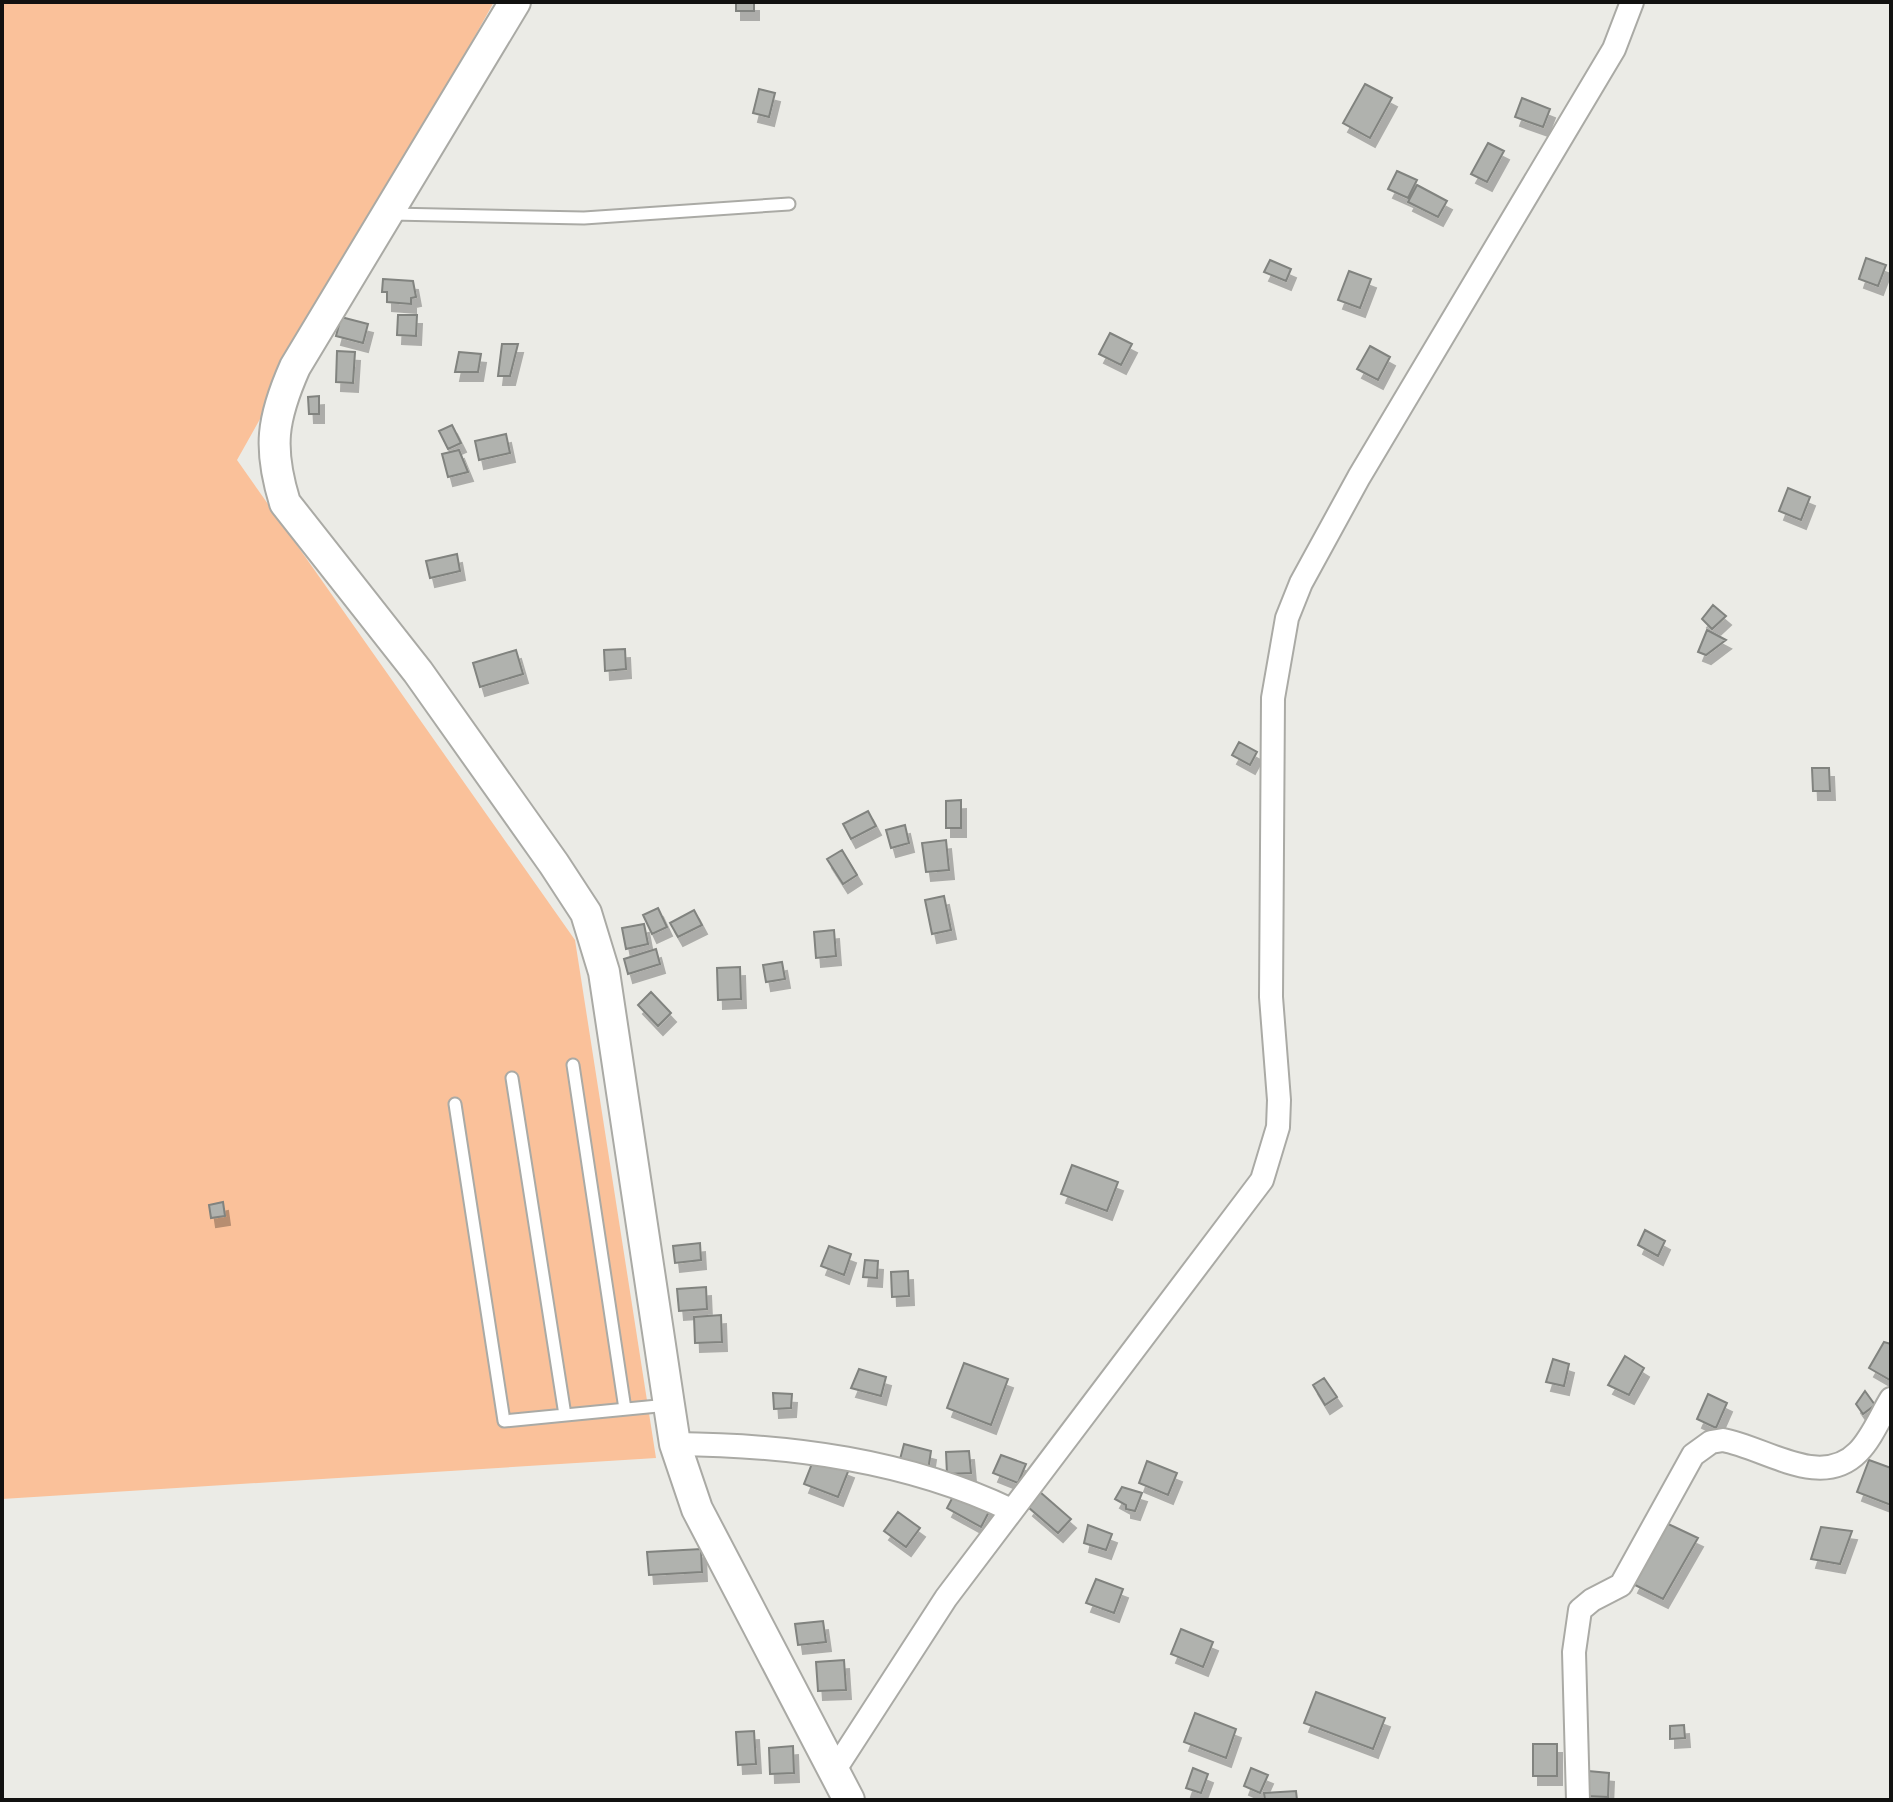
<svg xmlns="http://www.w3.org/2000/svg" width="1893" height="1802" font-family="'PT Serif',serif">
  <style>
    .green { fill: #fac19a }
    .building { fill: #b0b2ae; stroke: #81837f; stroke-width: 2; filter: url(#shadow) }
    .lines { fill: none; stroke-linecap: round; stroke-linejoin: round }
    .lane-casing { stroke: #aaaaa5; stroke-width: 15 }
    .street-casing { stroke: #aaaaa5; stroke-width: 26 }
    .secondary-casing { stroke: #aaaaa5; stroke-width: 34 }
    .lane { stroke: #fff; stroke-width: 11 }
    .street { stroke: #fff; stroke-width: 22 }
    .secondary { stroke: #fff; stroke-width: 30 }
  </style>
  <defs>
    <filter id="shadow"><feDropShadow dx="5" dy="9" stdDeviation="0" flood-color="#0004"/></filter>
  </defs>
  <rect width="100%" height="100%" fill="#ebebe6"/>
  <path class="green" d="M2,2H494L237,460L575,940L656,1458L2,1499Z"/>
  <path class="building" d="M736,2H754V11H736Z
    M1365,84L1392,98L1370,138L1343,123Z
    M759,89L775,93L769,117L753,113Z
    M1522,98L1550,109L1543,127L1515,117Z
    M1488,143L1504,151L1487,182L1471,174Z
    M1397,171L1417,180L1408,198L1388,189Z
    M1417,185L1447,201L1438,217L1408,202Z
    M1866,258L1886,265L1878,286L1859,279Z
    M1270,260L1291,269L1286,281L1264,272Z
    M1349,271L1371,279L1360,308L1338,300Z
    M383,279L413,281L416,297L411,298V304L387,302V292H382Z
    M398,315H417L416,336L397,335Z
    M341,317L368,324L363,343L336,336Z
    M1110,333L1132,344L1121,365L1099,354Z
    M502,344H518L510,376H498Z
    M1370,346L1390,357L1378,380L1357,369Z
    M337,351L355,352L353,383L336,382Z
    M459,352L481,354L478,372H455Z
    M319,396V414H309L308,397Z
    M452,425L461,443L448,449L439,431Z
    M506,434L510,453L479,460L475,441Z
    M459,450L468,472L448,477L442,454Z
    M1788,488L1810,497L1801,520L1779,511Z
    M457,554L460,571L430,578L426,561Z
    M1713,605L1726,616L1712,629L1702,619Z
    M1707,630L1726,640L1706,655L1698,652Z
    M625,649L626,669L605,671L604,650Z
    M516,650L523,674L480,687L473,663Z
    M1239,742L1257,752L1250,765L1232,755Z
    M1812,768H1829L1830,791H1813Z
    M961,800V828H946V801Z
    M868,811L876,826L851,839L843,824Z
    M905,825L909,843L891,848L886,830Z
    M946,840L949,870L926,872L922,843Z
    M842,850L857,875L843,884L827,859Z
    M944,896L951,930L932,934L925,900Z
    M658,908L667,927L652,934L643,915Z
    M694,910L702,925L678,937L670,923Z
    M644,924L648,944L626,949L622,928Z
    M834,930L836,956L816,958L814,932Z
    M656,949L660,964L628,974L624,959Z
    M782,962L785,979L766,982L763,965Z
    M740,967L741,999L718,1000L717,968Z
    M651,992L671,1013L658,1026L638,1005Z
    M1072,1165L1118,1182L1107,1211L1061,1194Z
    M223,1202L225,1216L211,1218L209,1205Z
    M1645,1230L1665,1241L1658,1256L1638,1245Z
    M700,1243L701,1260L675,1263L673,1246Z
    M829,1246L851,1254L844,1275L821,1266Z
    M865,1260L878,1261L877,1278L863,1277Z
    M908,1271L909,1296L892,1297L891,1272Z
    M706,1287L707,1309L679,1311L677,1289Z
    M721,1315L722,1342L695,1343L694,1317Z
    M1884,1342L1891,1344L1890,1380L1869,1368Z
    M1625,1356L1644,1368L1629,1395L1608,1385Z
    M1553,1359L1569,1364L1564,1386L1546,1382Z
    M964,1363L1008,1379L991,1425L947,1408Z
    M859,1369L886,1377L881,1396L851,1388Z
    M1324,1378L1337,1397L1325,1405L1313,1385Z
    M1865,1391L1875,1405L1863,1414L1856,1404Z
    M773,1393L792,1394L791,1408L774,1409Z
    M1708,1394L1727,1403L1716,1428L1697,1419Z
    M904,1444L931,1451L928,1471L899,1463Z
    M969,1451L971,1473L947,1474L946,1452Z
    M1001,1455L1026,1464L1018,1483L993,1473Z
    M815,1456L849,1469L838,1497L804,1484Z
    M1869,1460L1891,1468V1505L1857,1492Z
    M1147,1461L1177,1473L1168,1495L1139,1483Z
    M1122,1487L1142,1493L1135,1511L1126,1509V1505L1115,1499Z
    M957,1489L991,1508L981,1527L947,1508Z
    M1040,1492L1071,1519L1058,1533L1028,1507Z
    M898,1512L920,1528L906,1547L884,1531Z
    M1664,1522L1698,1538L1663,1599L1633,1584Z
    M1088,1525L1112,1534L1106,1550L1084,1543Z
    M1821,1527L1852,1531L1840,1564L1811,1559Z
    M701,1549L702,1572L649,1575L647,1552Z
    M1096,1579L1123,1589L1114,1613L1086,1603Z
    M823,1621L826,1642L798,1645L795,1624Z
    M1181,1629L1213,1642L1203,1667L1171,1654Z
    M844,1660L846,1690L818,1691L816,1662Z
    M1316,1692L1385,1718L1373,1749L1304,1723Z
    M1195,1713L1236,1729L1226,1758L1184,1742Z
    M1684,1725L1685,1738L1670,1739V1726Z
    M754,1731L756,1764L738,1765L736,1732Z
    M1533,1744H1557V1776H1533Z
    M793,1746L794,1773L770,1774L769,1748Z
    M1193,1768L1208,1774L1201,1793L1186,1788Z
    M1251,1768L1268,1775L1260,1793L1244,1786Z
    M1588,1771L1609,1773L1608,1797L1586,1796Z
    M1296,1791L1297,1800H1265L1264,1793Z"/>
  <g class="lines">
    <defs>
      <path id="lane" d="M392,214L584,218L789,204
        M573,1065L625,1409
        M512,1078L565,1415
        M455,1104L504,1421L668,1405"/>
      <path id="street" d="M675,1444C789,1445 907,1460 1011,1510
        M834,1771L946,1598L1262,1180L1278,1127L1279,1100L1271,997L1273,698L1287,618L1301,583L1359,477L1614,49L1632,2
        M1578,1800L1574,1652L1580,1610L1592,1600L1621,1585L1693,1455L1711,1442L1723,1440C1766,1448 1821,1490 1858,1452C1872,1438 1881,1415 1891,1399"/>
      <path id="secondary" d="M515,2L295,367C272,419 268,448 285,503L418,672L554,864L586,913L604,972L669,1405L675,1444L697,1509L849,1800"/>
    </defs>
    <use href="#lane" class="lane-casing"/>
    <use href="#street" class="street-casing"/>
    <use href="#secondary" class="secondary-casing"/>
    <use href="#lane" class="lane"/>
    <use href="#street" class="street"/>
    <use href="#secondary" class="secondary"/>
  </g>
  <rect width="1893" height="1802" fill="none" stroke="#111110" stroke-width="8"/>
</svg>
